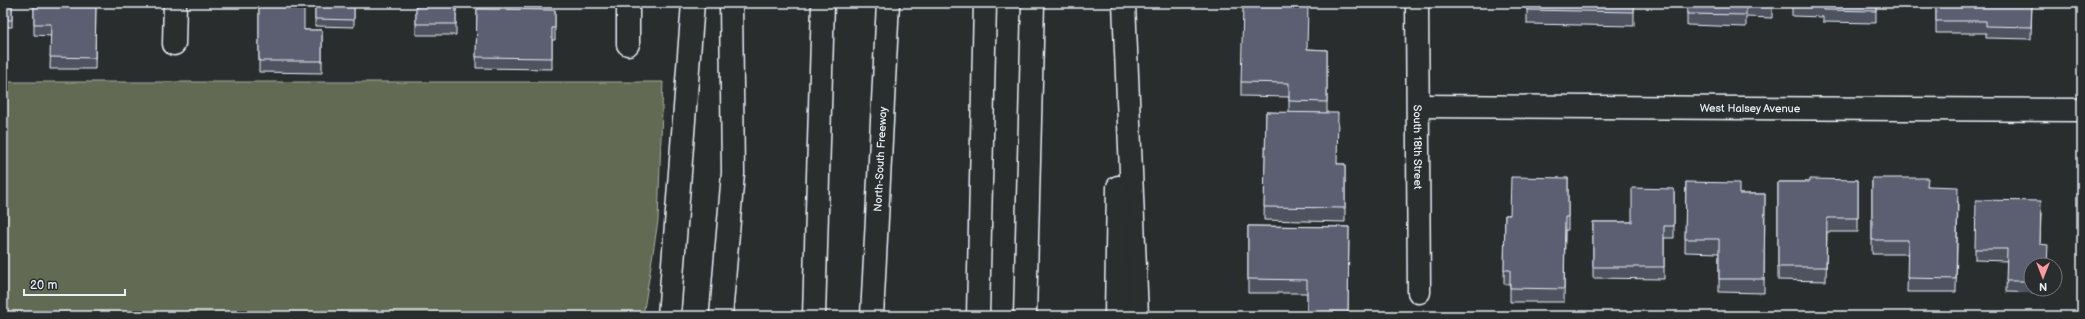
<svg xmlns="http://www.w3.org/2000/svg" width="2085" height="319" font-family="'Balsamiq Sans',sans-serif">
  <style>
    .green { fill: #636b52; stroke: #a6aea5 }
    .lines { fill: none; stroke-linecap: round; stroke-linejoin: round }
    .street-casing { stroke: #e8f1f8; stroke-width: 25 }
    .highway-casing { stroke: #e8f1f8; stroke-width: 25 }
    .street { stroke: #2a2d2e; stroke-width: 22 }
    .highway { stroke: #2a2d2e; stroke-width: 22 }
    .wall { fill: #4f5261; stroke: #e8f1f8 }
    .building { fill: #5c5f71; stroke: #e8f1f8 }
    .labels { text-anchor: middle; stroke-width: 3; stroke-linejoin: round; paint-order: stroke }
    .street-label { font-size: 11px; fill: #e8f1f8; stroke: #2a2d2e }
  </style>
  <rect width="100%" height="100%" fill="#2a2d2e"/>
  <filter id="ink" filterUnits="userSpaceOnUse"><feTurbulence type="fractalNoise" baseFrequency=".025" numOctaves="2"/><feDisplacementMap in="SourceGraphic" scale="8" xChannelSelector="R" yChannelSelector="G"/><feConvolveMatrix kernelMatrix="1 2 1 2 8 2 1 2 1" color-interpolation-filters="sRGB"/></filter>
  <g filter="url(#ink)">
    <path class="green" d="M3,82H663L658,221L643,316H3Z"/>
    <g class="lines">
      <defs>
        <g id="street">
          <path id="s1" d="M1417,3L1419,292"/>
          <path d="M174,44L175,3"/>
          <path d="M628,44V3"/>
          <path id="s2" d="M1419,106L2082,110"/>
        </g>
        <g id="highway">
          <path d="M1124,3L1137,316"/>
          <path d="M669,316L693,3"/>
          <path d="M721,316L733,173L731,3"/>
          <path d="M814,316L823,3"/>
          <path id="s3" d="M872,316L888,3"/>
          <path d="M978,316L985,3"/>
          <path d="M1025,316L1033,3"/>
          <path d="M1116,316L1118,187"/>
        </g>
      </defs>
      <use href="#street" class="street-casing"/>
      <use href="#highway" class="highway-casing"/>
      <use href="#street" class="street"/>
      <use href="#highway" class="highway"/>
    </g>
    <path class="wall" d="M3,3H12V27H3Z
      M96,3L95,69H50L51,36L34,35V6H51Z
      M259,3L304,30H322V73L259,72Z
      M315,3H354V27L315,26Z
      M416,3H456V35H416Z
      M1527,3H1634V26L1527,24Z
      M1687,3H1772V18L1746,17V27L1687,25Z
      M1792,3H1876V23L1823,22V17L1792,16Z
      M1936,3H2032L2031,39L1986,38V33H1936Z
      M477,9L555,10V40H552V69L476,68Z
      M1307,49L1327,50V113L1337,164H1345V222L1264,220L1266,112L1289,113V97L1241,96V82Z
      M1568,178V230H1565L1564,302H1510V284H1504L1505,215H1510Z
      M1872,178L1928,186L1958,201L1956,292H1907L1908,254H1872Z
      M1858,180V232H1827L1826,281L1778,280V182H1810Z
      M1686,182L1739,194H1765L1764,293L1719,292V253L1685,252Z
      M1674,189V238H1664V279L1593,278V222H1632Z
      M2041,213L2040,244L2031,265V289H2047V293L2006,292L2007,261L1975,260V249Z
      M1248,226L1349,227L1348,316H1307V293H1248Z"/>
    <path class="building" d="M3,3H12V20H3Z
      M51,3H96L95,58L50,57L51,24H34V6H51Z
      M259,3H304V30H322V61H259Z
      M315,3H354V20L315,19Z
      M416,3H456V24H416Z
      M1527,3H1634V12L1527,10Z
      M1687,3H1772V6L1746,5V15L1687,14Z
      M1792,3H1876V11L1823,10V5H1792Z
      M1936,3H2032L2031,27L1986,26V21H1936Z
      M1243,6L1308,7L1307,49L1327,50V102L1289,101V83L1241,82Z
      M477,9L555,10V28H552V58L476,57Z
      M1266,112L1338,113L1337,164H1345V208L1264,207Z
      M1511,177L1568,178V217H1565L1564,289L1510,288V270H1504L1505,215H1510Z
      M1872,178H1928L1927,186L1958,187L1956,279L1907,278L1908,240H1872Z
      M1810,179L1858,180V218H1827L1826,267H1778V182H1810Z
      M1686,182L1739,183V194H1765L1764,279H1719V239H1685Z
      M1632,188L1674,189V226H1664V267H1593V222H1632Z
      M1976,200L2041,201L2040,244L2048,245L2047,265H2031V281H2006L2007,249H1975Z
      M1248,226L1349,227L1348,313H1307V280L1248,279Z"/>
  </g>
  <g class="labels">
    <g class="street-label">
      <text dy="4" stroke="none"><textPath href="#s2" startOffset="331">West Halsey Avenue</textPath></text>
      <text dy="4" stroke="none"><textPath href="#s1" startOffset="144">South 18th Street</textPath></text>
      <text dy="4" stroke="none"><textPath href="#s3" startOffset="157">North-South Freeway</textPath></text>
    </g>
  </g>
  <rect width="2085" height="319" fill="none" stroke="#2a2d2e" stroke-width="16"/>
  <rect x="8" y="8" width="2069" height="303" fill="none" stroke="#e8f1f8" stroke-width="1.5" filter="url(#ink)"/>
  <g transform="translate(2043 277) rotate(180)"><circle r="19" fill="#2a2d2e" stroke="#767b7f"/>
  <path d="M0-3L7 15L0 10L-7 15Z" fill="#ff9aa2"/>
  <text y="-6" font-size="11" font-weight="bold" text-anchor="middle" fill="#e8f1f8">N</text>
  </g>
  <path d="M24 289v6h101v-6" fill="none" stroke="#e8f1f8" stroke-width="2"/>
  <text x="30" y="289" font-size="12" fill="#e8f1f8" stroke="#2a2d2e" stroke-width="3" paint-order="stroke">20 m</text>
</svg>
